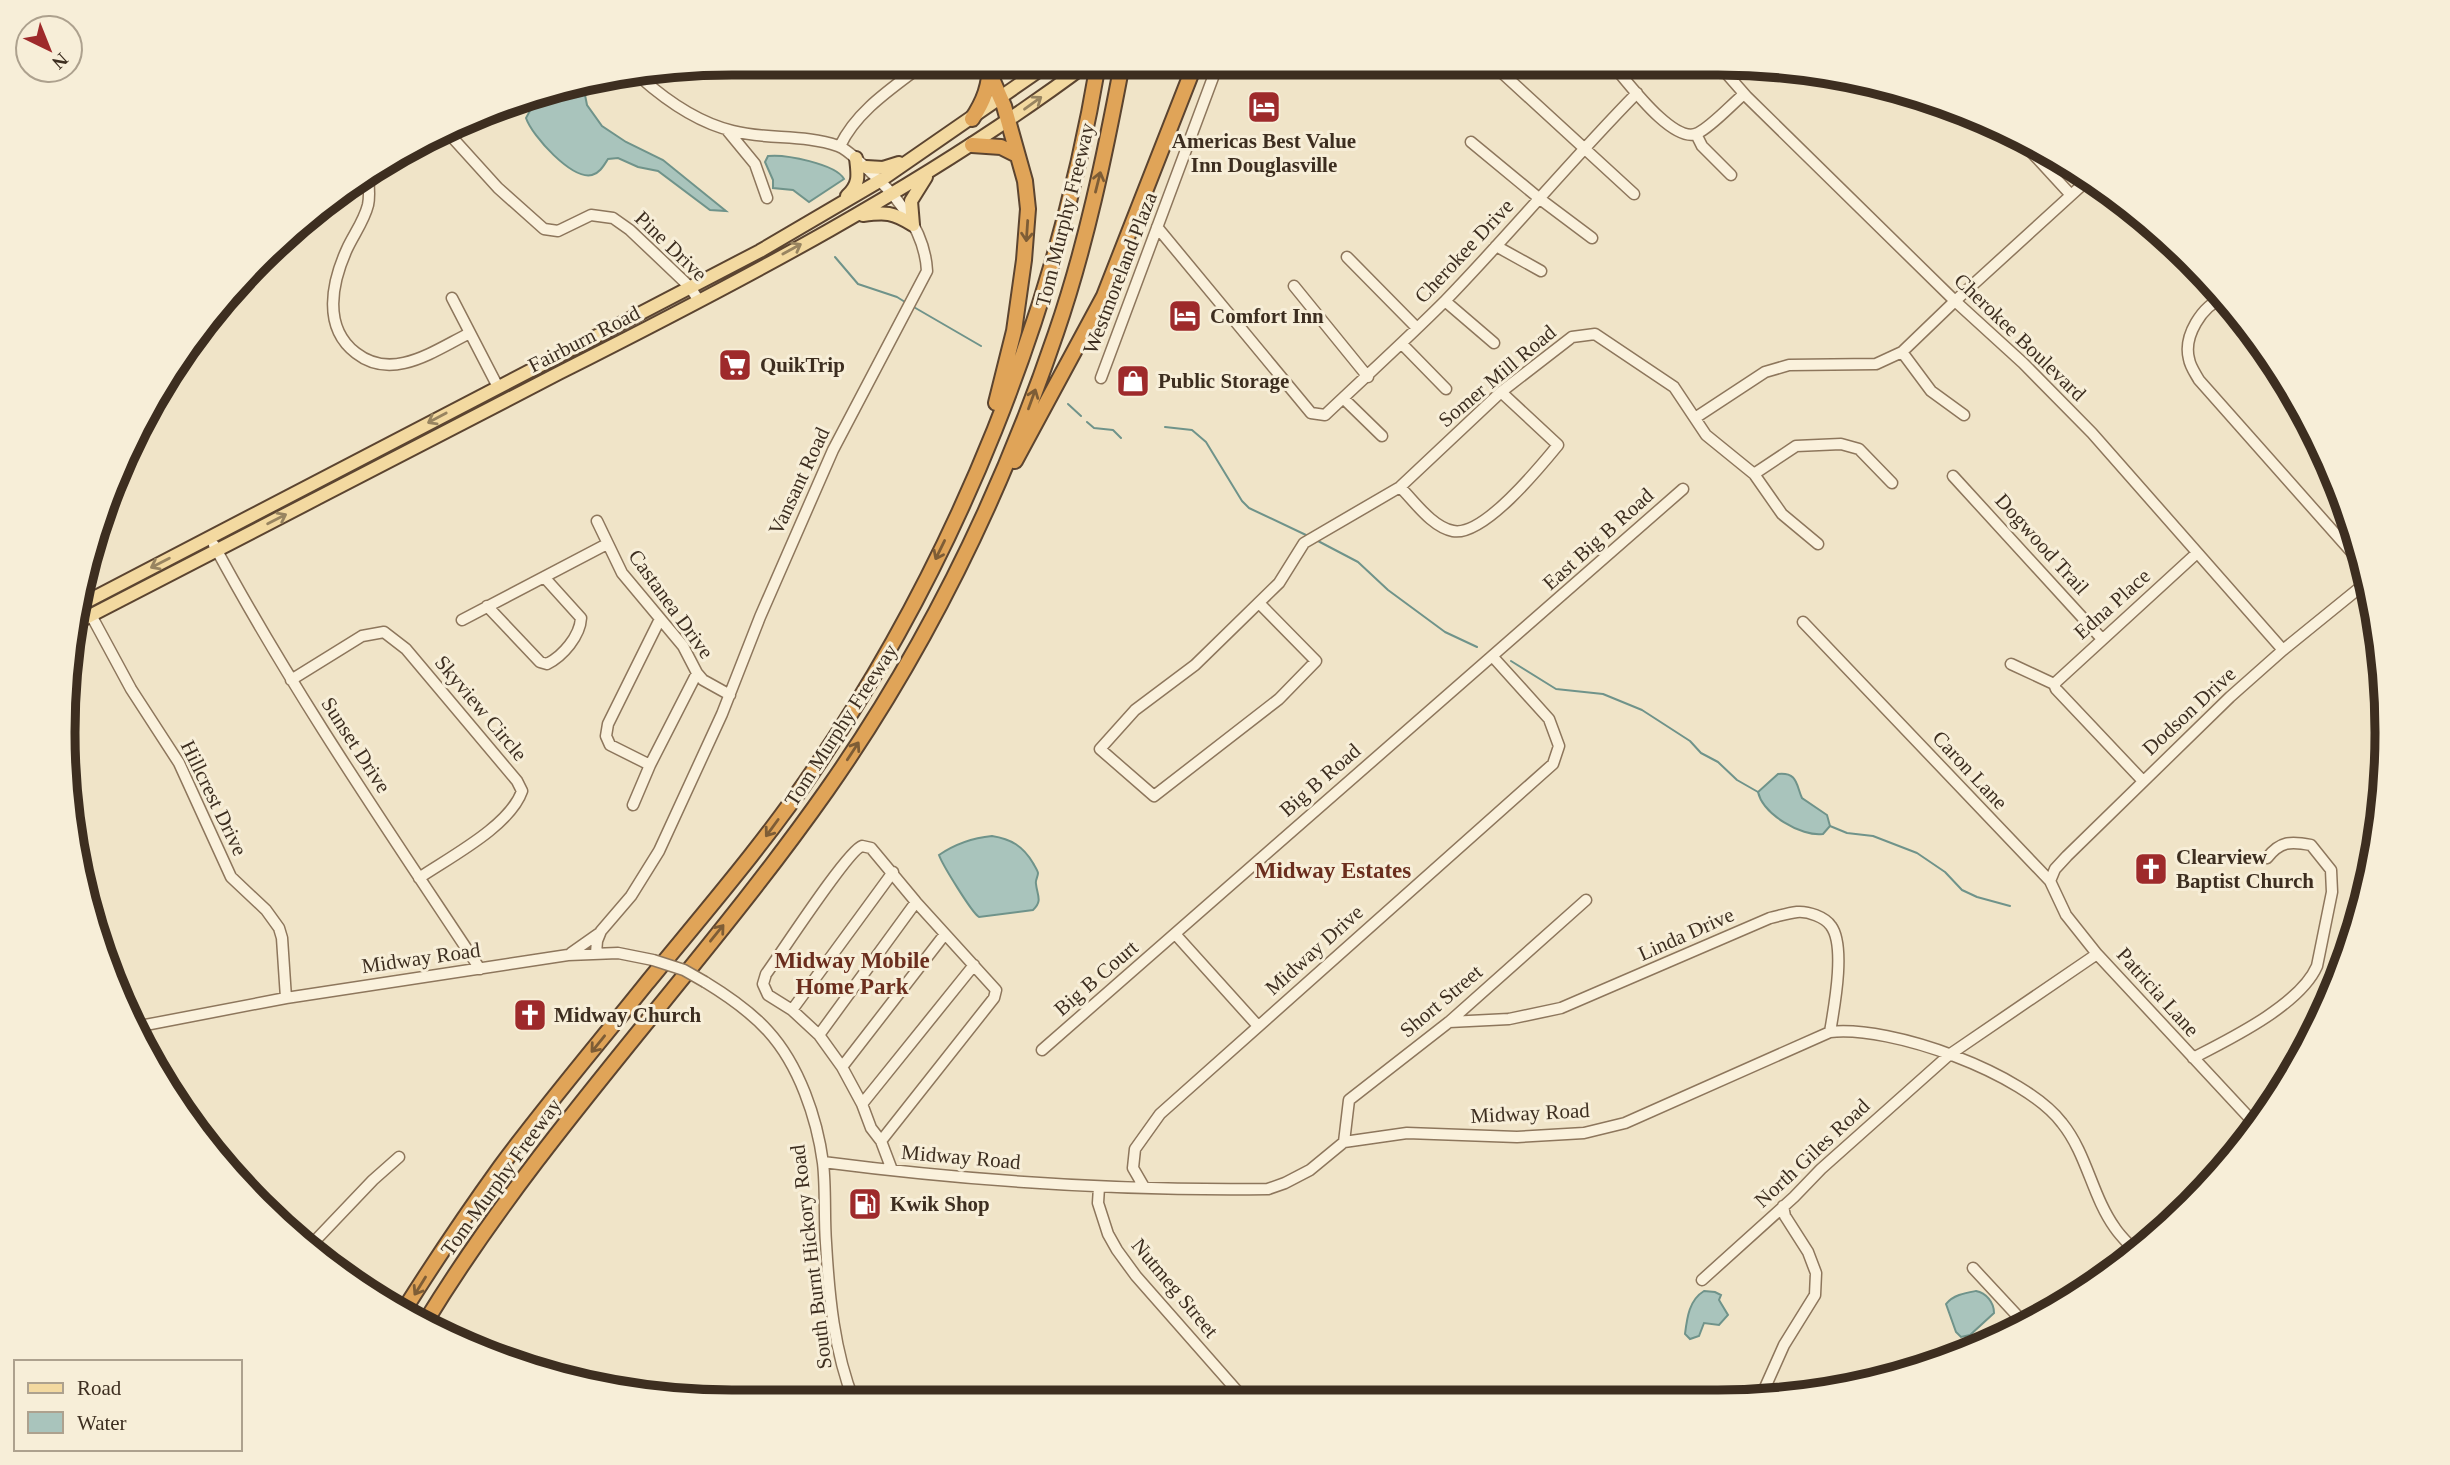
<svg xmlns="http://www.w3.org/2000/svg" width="2450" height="1465" font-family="'Times New Roman',serif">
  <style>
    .water { fill: #a9c4bc; stroke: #6f938a; stroke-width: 2 }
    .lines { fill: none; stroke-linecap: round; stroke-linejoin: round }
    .stream { stroke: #6f938a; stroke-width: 2 }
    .minor-casing { stroke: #8d765c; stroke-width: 13 }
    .major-casing { stroke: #5b4430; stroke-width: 16 }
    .highway-casing { stroke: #5b4430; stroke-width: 18 }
    .minor { stroke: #faf1dc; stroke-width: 10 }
    .major { stroke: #f3d9a0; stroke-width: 12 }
    .highway { stroke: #e0a458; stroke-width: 14 }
    .minor-bridge-casing { stroke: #8d765c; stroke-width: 13; stroke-linecap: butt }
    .minor-bridge { stroke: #faf1dc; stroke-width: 10 }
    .oneway { stroke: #988460 }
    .oneway2 { stroke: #7e5d36 }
    .labels { text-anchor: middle; stroke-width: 6; stroke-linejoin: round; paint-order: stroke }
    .poi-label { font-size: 21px; font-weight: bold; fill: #3d2e20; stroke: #f7eed8; text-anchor: start }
    .street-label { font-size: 21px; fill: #3d2e20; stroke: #f7eed8 }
    .neighbourhood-label { font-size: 23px; font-weight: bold; fill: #6b2e1e; stroke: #f7eed8 }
    .rim { fill: none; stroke: #3d2e20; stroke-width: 9 }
  </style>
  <rect width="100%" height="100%" fill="#f0e4c8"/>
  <path class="water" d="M591,86L585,95L587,105L602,126L626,142L663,160L726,211L710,210L658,171L638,167L618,158L608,159C604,165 600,173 592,175C572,180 532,136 526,118L532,107L529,97Z
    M768,156C785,154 836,164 844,179L809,202L793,190L773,188V180L765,162Z
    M1778,774C1798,772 1796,785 1802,798L1827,815L1830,826L1823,834C1801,837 1763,814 1758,792Z
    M992,836C1011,839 1023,846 1033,863C1034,865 1038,871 1038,873C1038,877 1035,880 1036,884C1037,895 1043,901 1033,910L979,917C972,913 942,864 939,855C955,844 972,838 992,836Z
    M1704,1291L1715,1292L1721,1295L1719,1300L1728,1315L1719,1325L1704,1323L1699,1336L1690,1339L1685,1334C1687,1318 1689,1300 1704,1291Z
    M1976,1291C1986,1293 1994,1302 1994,1313L1970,1335L1961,1337L1956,1332L1946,1304C1953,1295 1965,1293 1976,1291Z"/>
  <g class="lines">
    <path class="stream" d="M835,257L858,284L897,297L905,302
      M912,306L981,346
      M1068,404L1081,416
      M1087,422L1094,428L1113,430L1121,438
      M1165,427L1192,430L1206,442L1242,501L1249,508L1306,535
      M1318,541L1358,562L1388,590L1445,632L1477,647
      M1511,661L1556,689L1603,694L1642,710L1690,741L1701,753L1718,762L1737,780L1758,792
      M1830,826L1847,833L1873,836L1917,853L1945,872L1962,890L1977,897L2010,906"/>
    <defs>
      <path id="minor" d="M1612,64C1627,81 1674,146 1698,133C1712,126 1731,105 1744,94
        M1718,64L1747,97L1955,301L2023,363L2092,433L2283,650
        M1500,71L1634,194
        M727,130L755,164L767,198
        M1696,134L1702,146L1731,175
        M450,135L498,188L544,229L558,231L591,215L613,218L630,230L690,287L699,301
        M1471,142L1540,199L1592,238
        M2023,143L2071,195
        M840,146C857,110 894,87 925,63
        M368,178C369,187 370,196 368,205C364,221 354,234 347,249C332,282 322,327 356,353C393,382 435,350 470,333
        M1157,227L1311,413L1325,415C1365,377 1406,340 1445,301C1511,233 1571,160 1637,93
        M1496,246L1541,271
        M1347,257L1417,328
        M1294,286L1368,377
        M452,298L498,387
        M2223,298C2202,306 2183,336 2189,359C2190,366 2195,373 2199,380L2363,565
        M1445,301L1494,343
        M1402,344L1446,389
        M1902,352L1931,391L1964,415
        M1101,378L1218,64
        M1343,398L1382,436
        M1695,418L1765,372L1789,365L1876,364L1902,352L1955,301L2091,177
        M1754,474L1796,446L1841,444L1859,449L1892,483
        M1953,476L2102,639
        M1400,487C1415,502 1432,527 1453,531C1483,537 1540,467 1558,445L1501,392
        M597,521L622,573L683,646L697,673L703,680L730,695
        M214,545C293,692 388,830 480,969
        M1259,603L1316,661L1279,699L1154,796L1100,749L1135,710L1195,665L1279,583L1304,543L1400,487L1501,392L1572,337L1595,334L1674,387L1706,435L1754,474L1782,514L1818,544
        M487,606L540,662L547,664C563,656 580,636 581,618L544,577
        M91,615L131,689L179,763L231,877L266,910L279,928L282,938L286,998
        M660,619L608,724L606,736L610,745L650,765L697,673
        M462,620L607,544
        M1803,622L2050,881L2066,915L2097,954L2256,1125
        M2011,664L2054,684L2056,689L2143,781
        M291,680L362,636L384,632L406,649L517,781L522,791C510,826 450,857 419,878
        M2054,684L2197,553
        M633,805L650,765
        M862,846L871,848L916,902L996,990L994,998L881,1141L871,1128L862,1104L842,1067L819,1035L792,1010L768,995L763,984L766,974C780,955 848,850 862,846Z
        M2050,881L2055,869L2067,856L2230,697L2283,650L2368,581
        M1176,935L1258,1026
        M571,953L598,934
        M596,953L597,941L601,931L631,896L659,851L722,714L760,617L833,450L927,271C925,229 894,192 863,165C856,159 847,149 838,146C804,134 767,140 733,131C699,123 667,101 641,78
        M705,982C728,996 750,1011 768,1031C799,1065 817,1118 823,1163C826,1189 824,1217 826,1243C829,1296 834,1351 854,1401
        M792,1010L893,872
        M1449,1022L1509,1019L1561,1008L1770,918C1779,916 1788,913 1797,912C1808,911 1825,917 1831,926C1846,946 1834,1008 1830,1032
        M140,1026L286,998L568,955L618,953L653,960
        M819,1035L916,902
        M1042,1050L1683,489
        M2193,1058C2230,1039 2300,1005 2317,966L2332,892L2331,870L2311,845C2291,841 2280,841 2267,858
        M842,1067L945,934
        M862,1104L974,965
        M881,1141L892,1170
        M1344,1142L1349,1100L1449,1022L1586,900
        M823,1162C970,1181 1119,1191 1268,1189L1285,1183L1310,1170L1344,1142L1407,1133L1517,1137L1584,1133L1625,1123L1830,1032C1891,1025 2024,1073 2062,1123C2087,1154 2092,1196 2115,1228C2121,1237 2129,1244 2136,1252
        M1099,1187L1098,1203L1108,1234L1117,1250L1136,1276L1246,1401
        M1144,1187L1133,1168L1135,1149L1160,1114L1553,764L1559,746L1549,719L1493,657
        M312,1244L373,1180L399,1157
        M1973,1268L2025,1324
        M1702,1280L1794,1197L1821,1169L1949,1055L2097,954
        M1759,1401L1784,1345L1815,1295L1816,1273L1808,1252L1785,1216L1783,1206"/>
      <path id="major" d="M866,167L883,168L899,163
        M847,196C860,184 858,175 856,158
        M863,215C885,212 893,212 913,225
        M913,225L911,201L926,177
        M84,603L760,251L881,180L1050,63
        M82,620C241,538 400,455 559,373C741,281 924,186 1087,64"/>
      <path id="highway" d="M990,74L1004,106L1025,181L1028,209L1024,260L1014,331L996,403
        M972,119C984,101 990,85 990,63
        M972,145L1001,147L1017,155
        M1015,461L1104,296L1195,64
        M404,1310C435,1261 467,1213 501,1166C547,1104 598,1044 646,984C704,913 765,843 816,767C958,557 1056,313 1098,64
        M426,1321C542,1131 699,972 827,790C925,650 1001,495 1056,333C1086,246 1105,154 1122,64"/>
    </defs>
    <use href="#minor" class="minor-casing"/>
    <use href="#major" class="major-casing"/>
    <use href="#highway" class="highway-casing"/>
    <use href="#minor" class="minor"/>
    <use href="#major" class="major"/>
    <use href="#highway" class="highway"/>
    <defs>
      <path id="minor-bridge" d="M653,960L684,970L705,982"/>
    </defs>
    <use href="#minor-bridge" class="minor-bridge-casing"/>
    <use href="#minor-bridge" class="minor-bridge"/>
  </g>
  <defs><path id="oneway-shaft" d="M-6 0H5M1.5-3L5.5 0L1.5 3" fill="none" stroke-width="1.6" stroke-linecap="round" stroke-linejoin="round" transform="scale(1.75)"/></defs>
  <g class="oneway">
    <use href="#oneway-shaft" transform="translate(1033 103) rotate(-36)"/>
    <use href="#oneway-shaft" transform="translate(792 249) rotate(-29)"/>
    <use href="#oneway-shaft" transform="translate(437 418) rotate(152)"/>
    <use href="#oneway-shaft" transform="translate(277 519) rotate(-27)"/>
    <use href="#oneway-shaft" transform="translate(160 563) rotate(153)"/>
  </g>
  <g class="oneway2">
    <use href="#oneway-shaft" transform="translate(1098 182) rotate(-76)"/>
    <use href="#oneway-shaft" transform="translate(1027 231) rotate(94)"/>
    <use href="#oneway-shaft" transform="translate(1032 399) rotate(-70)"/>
    <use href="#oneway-shaft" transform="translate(940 550) rotate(116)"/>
    <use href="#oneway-shaft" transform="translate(853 751) rotate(-57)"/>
    <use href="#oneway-shaft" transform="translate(772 828) rotate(126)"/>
    <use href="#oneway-shaft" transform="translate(717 933) rotate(-51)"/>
    <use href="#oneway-shaft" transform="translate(598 1044) rotate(129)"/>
    <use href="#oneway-shaft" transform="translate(420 1286) rotate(122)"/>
  </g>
  <defs>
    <symbol id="hotel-square" viewBox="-11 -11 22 22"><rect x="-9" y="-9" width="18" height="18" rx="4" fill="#9e2a2b" stroke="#f7eed8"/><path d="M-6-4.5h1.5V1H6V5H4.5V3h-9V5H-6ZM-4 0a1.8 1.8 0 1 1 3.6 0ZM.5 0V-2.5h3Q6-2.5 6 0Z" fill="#fff"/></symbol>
    <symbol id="supermarket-square" viewBox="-11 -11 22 22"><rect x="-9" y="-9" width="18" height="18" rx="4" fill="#9e2a2b" stroke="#f7eed8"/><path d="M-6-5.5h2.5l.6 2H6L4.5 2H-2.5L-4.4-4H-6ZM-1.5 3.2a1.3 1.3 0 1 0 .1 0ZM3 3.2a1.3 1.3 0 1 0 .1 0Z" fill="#fff"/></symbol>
    <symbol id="shop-square" viewBox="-11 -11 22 22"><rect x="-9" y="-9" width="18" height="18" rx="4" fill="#9e2a2b" stroke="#f7eed8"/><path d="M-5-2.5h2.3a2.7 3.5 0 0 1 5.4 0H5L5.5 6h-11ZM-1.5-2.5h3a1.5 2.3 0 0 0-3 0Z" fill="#fff"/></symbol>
    <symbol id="church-square" viewBox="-11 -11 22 22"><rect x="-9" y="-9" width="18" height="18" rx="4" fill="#9e2a2b" stroke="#f7eed8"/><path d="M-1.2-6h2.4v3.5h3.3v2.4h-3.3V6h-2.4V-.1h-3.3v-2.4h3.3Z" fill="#fff"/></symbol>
    <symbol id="fuel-square" viewBox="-11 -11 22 22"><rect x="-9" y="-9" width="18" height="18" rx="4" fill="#9e2a2b" stroke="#f7eed8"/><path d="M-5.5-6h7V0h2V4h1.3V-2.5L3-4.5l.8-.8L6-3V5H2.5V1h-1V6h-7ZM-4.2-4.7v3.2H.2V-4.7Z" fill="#fff"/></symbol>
  </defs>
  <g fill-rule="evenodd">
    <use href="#hotel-square" x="1245" y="88" width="38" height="38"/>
    <use href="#hotel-square" x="1166" y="297" width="38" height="38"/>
    <use href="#supermarket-square" x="716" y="346" width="38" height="38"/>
    <use href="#shop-square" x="1114" y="362" width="38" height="38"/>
    <use href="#church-square" x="2132" y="850" width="38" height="38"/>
    <use href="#church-square" x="511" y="996" width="38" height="38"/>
    <use href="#fuel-square" x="846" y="1185" width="38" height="38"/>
  </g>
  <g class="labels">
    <g class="poi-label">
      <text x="1264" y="148" text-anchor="middle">Americas Best Value<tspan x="1264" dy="24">Inn Douglasville</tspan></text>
      <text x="1210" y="323">Comfort Inn</text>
      <text x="760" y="372">QuikTrip</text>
      <text x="1158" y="388">Public Storage</text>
      <text x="2176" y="864">Clearview<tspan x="2176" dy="24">Baptist Church</tspan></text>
      <text x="554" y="1022">Midway Church</text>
      <text x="890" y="1211">Kwik Shop</text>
    </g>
    <g class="street-label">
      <text transform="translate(1065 215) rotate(-76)" y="7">Tom Murphy Freeway</text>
      <text transform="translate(671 246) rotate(44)" y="7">Pine Drive</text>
      <text transform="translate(1464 251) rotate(-47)" y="7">Cherokee Drive</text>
      <text transform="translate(1120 273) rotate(-69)" y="7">Westmoreland Plaza</text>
      <text transform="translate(2020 337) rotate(44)" y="7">Cherokee Boulevard</text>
      <text transform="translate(584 339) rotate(-27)" y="7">Fairburn Road</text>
      <text transform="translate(1497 376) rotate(-40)" y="7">Somer Mill Road</text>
      <text transform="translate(799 481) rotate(-65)" y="7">Vansant Road</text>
      <text transform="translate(1598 539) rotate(-42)" y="7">East Big B Road</text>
      <text transform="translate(2042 544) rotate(48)" y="7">Dogwood Trail</text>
      <text transform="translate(671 604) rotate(54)" y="7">Castanea Drive</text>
      <text transform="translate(2112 604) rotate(-42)" y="7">Edna Place</text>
      <text transform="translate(481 708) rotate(50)" y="7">Skyview Circle</text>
      <text transform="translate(2189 711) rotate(-43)" y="7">Dodson Drive</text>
      <text transform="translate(841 725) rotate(-57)" y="7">Tom Murphy Freeway</text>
      <text transform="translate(356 745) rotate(57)" y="7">Sunset Drive</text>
      <text transform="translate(1970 770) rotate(47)" y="7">Caron Lane</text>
      <text transform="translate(1320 780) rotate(-41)" y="7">Big B Road</text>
      <text transform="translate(214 798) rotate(64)" y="7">Hillcrest Drive</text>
      <text transform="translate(1686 934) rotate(-24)" y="7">Linda Drive</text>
      <text transform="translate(1314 950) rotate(-42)" y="7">Midway Drive</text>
      <text transform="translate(421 958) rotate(-8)" y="7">Midway Road</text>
      <text transform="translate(1096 978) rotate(-41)" y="7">Big B Court</text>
      <text transform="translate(2158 992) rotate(48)" y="7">Patricia Lane</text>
      <text transform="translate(1441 1001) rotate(-40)" y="7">Short Street</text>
      <text transform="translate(1530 1113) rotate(-3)" y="7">Midway Road</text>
      <text transform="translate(1812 1153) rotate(-43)" y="7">North Giles Road</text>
      <text transform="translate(961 1157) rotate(5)" y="7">Midway Road</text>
      <text transform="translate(501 1177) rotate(-54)" y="7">Tom Murphy Freeway</text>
      <text transform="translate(811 1257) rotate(-97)" y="7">South Burnt Hickory Road</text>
      <text transform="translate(1175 1288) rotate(50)" y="7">Nutmeg Street</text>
    </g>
    <g class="neighbourhood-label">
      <text x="1333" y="878">Midway Estates</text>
      <text x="852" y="968">Midway Mobile<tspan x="852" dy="26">Home Park</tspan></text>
    </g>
  </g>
  <path d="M0 0H2450V1465H0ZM732 75H1718A657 657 0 0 1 2375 732V733A657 657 0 0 1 1718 1390H732A657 657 0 0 1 75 733V732A657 657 0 0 1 732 75Z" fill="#f7eed8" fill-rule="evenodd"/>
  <path class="rim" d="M732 75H1718A657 657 0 0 1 2375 732V733A657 657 0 0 1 1718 1390H732A657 657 0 0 1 75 733V732A657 657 0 0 1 732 75Z"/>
  <rect x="14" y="1360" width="228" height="91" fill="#f7eed8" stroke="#ada18e" stroke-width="2"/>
  <rect x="28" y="1383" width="35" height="10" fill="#f3d9a0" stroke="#ada18e" stroke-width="2"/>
  <text x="77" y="1395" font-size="21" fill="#3d2e20">Road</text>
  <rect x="28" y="1412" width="35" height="21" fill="#a9c4bc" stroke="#ada18e" stroke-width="2"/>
  <text x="77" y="1430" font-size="21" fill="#3d2e20">Water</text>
  <g transform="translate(49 49) rotate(137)"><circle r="33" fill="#f7eed8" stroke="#ada18e" stroke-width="2"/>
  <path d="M0-5L12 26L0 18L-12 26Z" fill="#9e2a2b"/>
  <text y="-10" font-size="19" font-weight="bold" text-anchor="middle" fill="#3d2e20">N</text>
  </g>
</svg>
